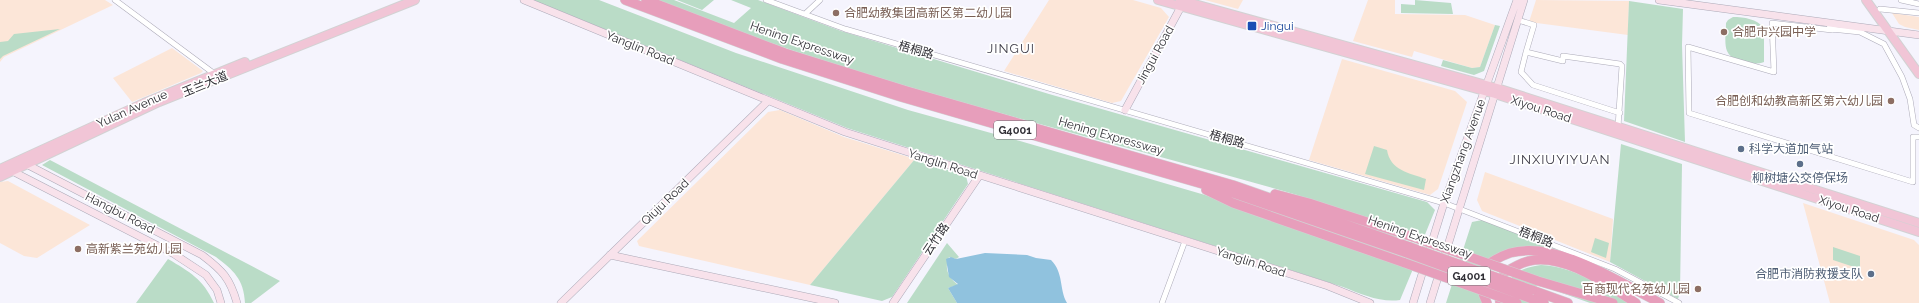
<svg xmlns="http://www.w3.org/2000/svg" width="1919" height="303" font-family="Raleway,'Noto Sans SC',sans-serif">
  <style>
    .commercial { fill: #fce6d8 }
    .green { fill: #badcc7 }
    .water { fill: #90c2de }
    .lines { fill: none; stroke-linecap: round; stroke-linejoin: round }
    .street-casing { stroke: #acaab8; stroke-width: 6 }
    .secondary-casing { stroke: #acaab8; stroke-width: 8 }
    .primary-casing { stroke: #d2d2d3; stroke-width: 10 }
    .highway-casing { stroke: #d2d2d3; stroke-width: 10 }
    .street { stroke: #fff; stroke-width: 5 }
    .secondary { stroke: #f8e2eb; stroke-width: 7 }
    .primary { stroke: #f1c5d6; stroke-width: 8 }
    .highway { stroke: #e79ebb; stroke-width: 9 }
    .highway-bridge-casing { stroke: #d2d2d3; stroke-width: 10; stroke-linecap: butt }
    .highway-bridge { stroke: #e79ebb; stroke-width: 9 }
    .education-dot { fill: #8d6e63; stroke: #fff; stroke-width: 1.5 }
    .transit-dot { fill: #1a4fb4; stroke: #fff; stroke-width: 1.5 }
    .service-dot { fill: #5c6f8a; stroke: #fff; stroke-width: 1.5 }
    .labels { text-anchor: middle; stroke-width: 3.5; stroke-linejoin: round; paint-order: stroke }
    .shield { fill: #fff; stroke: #706f73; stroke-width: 1 }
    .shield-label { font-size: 11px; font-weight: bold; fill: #323137 }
    .education-label { font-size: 12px; fill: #785e54; stroke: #fff; text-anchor: start }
    .transit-label { font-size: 12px; fill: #164399; stroke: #fff; text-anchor: start }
    .street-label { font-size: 12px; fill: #323137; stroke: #fff }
    .service-label { font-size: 12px; fill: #4e5e75; stroke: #fff; text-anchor: start }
    .neighbourhood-label { font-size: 13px; letter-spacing: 1px; fill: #3e3c48; stroke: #fff }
  </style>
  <rect width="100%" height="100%" fill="#f5f4fd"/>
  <path class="commercial" d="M0,0H105L113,5L4,57L0,62Z
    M1049,0H1133L1161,8L1169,17L1121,101L1112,103L1004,71Z
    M1205,0H1243L1238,9Z
    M1368,0H1395V14L1465,15L1495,25L1480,67L1472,68L1414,51L1412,57L1353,41Z
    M1536,0L1629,1L1628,35L1529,22Z
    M1892,13L1919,17V30L1905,27L1899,24Z
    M172,48L203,71L201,73L132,102L113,78Z
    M1342,59L1455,91L1467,102L1438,189L1430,195L1309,160Z
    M780,110L844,137L915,159L810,285L639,246L637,241L768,112Z
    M1485,172L1613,219L1610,262L1482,211L1477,200Z
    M8,181L90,225L37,258L24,256L0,243V182Z
    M1803,203L1914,240L1919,245V303H1830Z"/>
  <path class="green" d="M533,0H599L736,53L908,110L1020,141L1205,195L1413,269L1400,300C1381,303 1361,294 1343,287L847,128Z
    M654,0H674L734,23L751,8L731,0H758L841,31L1049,94L1427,202L1435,210L1424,237C1382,223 1340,208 1297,195C1082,133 862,83 654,0Z
    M677,0H714L702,10Z
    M1415,0L1451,3L1453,14L1401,13V4L1415,5Z
    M1629,1L1683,9L1682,45L1685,142L1624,121Z
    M1733,17C1744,17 1757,19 1764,28V62C1754,66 1732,63 1727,51C1724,44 1726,31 1726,23L1728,20Z
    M1495,25L1500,26L1484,71L1474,75L1441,66L1443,60L1472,68L1480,67Z
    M60,29L3,56L0,59V42L8,41L14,34Z
    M1621,144L1682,164L1680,292L1678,299L1610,262Z
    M1374,146L1387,150C1390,170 1409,173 1426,179L1424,190L1365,174Z
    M915,159L966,176L968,184L892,297L882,301L810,285Z
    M50,160L280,281L251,303H245C244,279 233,270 216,257L42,165Z
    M1482,220L1575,256L1552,250L1483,261V303H1446L1472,222Z
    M1595,238L1609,243L1606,258L1591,252Z
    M947,243L959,257L956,259L949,257C944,269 948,277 958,285L948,288L957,303H907Z
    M1833,247L1860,256V269L1833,260Z
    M168,259C190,272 203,279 214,303H136Z
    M1541,265C1576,267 1602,286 1631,303H1590L1537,284L1533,303H1508C1505,275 1516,269 1541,265Z"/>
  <path class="water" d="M985,253L1027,255L1036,258L1051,260C1064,273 1059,289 1067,303H957L948,288L958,284L949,277L946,259L951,257L956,259Z"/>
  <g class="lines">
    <defs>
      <path id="street" d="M115,0L216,75
        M766,0L845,29L1444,203L1615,269L1679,303
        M1901,0L1919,4
        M1880,9L1919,13
        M805,14L820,0
        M1518,20L1534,25L1526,52L1563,61V56L1620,64L1622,66L1618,127
        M1828,23L1832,30L1772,23L1774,72L1688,47L1689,113L1913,182V137H1919
        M1831,29L1860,32L1884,44L1902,77L1910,99L1914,125L1919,128
        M1526,52L1521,72L1533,85L1620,113
        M1162,303L1185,241"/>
      <path id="secondary" d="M524,0L845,132L1328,286L1370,303
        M1659,0L1919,35
        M1125,110L1183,3
        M26,164L202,255C222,270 230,278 237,303
        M12,171L174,254L206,275L217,290L221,303
        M610,255L835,303
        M561,303L768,101
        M893,303L979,176
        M1413,303L1444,203L1517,0
        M1430,303L1524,0"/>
      <path id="primary" d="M1158,0L1495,94L1919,232
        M1180,0L1497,88L1919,223
        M1866,0L1919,74
        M0,169L144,103L245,62
        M0,177L159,102L415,0"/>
      <path id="highway" d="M625,0L782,59L901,97L1230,192L1407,253
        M646,0L785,53L907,91L1233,185L1410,247
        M1206,190L1233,203L1405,263
        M1275,194L1309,203L1413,237
        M1532,290L1568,303
        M1532,299L1544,303
        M1487,303C1480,289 1475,269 1493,261C1498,258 1504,255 1510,253C1557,240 1619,282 1660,303
        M1500,303L1499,292L1504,273C1512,268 1520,263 1529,261C1565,253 1607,285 1636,303"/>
    </defs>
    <use href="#street" class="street-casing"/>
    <use href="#secondary" class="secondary-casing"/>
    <use href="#primary" class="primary-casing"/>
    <use href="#highway" class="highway-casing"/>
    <use href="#street" class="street"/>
    <use href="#secondary" class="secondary"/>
    <use href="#primary" class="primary"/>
    <use href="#highway" class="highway"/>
    <defs>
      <path id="highway-bridge" d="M1413,237L1538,281L1613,303
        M1410,247L1532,290
        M1407,253L1532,299
        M1405,263L1517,303"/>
    </defs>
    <use href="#highway-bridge" class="highway-bridge-casing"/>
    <use href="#highway-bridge" class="highway-bridge"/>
  </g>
  <g class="education-dot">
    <circle cx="836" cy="13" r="4"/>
    <circle cx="1724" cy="32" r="4"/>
    <circle cx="1891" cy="101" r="4"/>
    <circle cx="78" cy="249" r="4"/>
    <circle cx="1698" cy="289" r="4"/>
  </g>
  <rect class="transit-dot" x="1247" y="21" width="10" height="10" rx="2"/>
  <g class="service-dot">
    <circle cx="1741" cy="149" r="4"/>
    <circle cx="1800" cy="164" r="4"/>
    <circle cx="1871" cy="274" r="4"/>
  </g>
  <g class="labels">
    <g class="shield">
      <rect x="994" y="121" width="42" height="18" rx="3"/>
      <rect x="1448" y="267" width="42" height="18" rx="3"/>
    </g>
    <g class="shield-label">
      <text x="1015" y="134">G4001</text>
      <text x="1469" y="280">G4001</text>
    </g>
    <g class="education-label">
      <text x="844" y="17">合肥幼教集团高新区第二幼儿园</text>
      <text x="1732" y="36">合肥市兴园中学</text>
      <text x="1883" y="105" text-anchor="end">合肥创和幼教高新区第六幼儿园</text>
      <text x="86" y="253">高新紫兰苑幼儿园</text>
      <text x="1690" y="293" text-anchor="end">百商现代名苑幼儿园</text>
    </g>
    <g class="transit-label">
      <text x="1261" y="30">Jingui</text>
    </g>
    <g class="street-label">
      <text transform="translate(802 43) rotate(19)" y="4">Hening Expressway</text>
      <text transform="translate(640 48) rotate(22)" y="4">Yanglin Road</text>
      <text transform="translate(916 50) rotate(16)" y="4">梧桐路</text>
      <text transform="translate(1155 55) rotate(-61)" y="4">Jingui Road</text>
      <text transform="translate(205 84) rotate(-22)" y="4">玉兰大道</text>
      <text transform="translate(132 109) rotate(-24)" y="4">Yulan Avenue</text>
      <text transform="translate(1541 109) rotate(18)" y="4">Xiyou Road</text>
      <text transform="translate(1111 136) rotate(16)" y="4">Hening Expressway</text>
      <text transform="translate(1227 139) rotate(16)" y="4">梧桐路</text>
      <text transform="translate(1463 151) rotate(-70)" y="4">Xiangzhang Avenue</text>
      <text transform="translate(943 164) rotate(18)" y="4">Yanglin Road</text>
      <text transform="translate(665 202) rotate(-44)" y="4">Qiuju Road</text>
      <text transform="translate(1849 209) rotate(18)" y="4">Xiyou Road</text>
      <text transform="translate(120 213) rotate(27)" y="4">Hangbu Road</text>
      <text transform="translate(1420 237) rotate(19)" y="4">Hening Expressway</text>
      <text transform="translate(1536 237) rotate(21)" y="4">梧桐路</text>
      <text transform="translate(936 239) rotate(-56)" y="4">云竹路</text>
      <text transform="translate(1251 262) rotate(18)" y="4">Yanglin Road</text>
    </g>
    <g class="service-label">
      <text x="1749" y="153">科学大道加气站</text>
      <text x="1800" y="182" text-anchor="middle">柳树塘公交停保场</text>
      <text x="1863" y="278" text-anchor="end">合肥市消防救援支队</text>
    </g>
    <g class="neighbourhood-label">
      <text x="1011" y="53">JINGUI</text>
      <text x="1560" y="164">JINXIUYIYUAN</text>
    </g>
  </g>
</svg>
